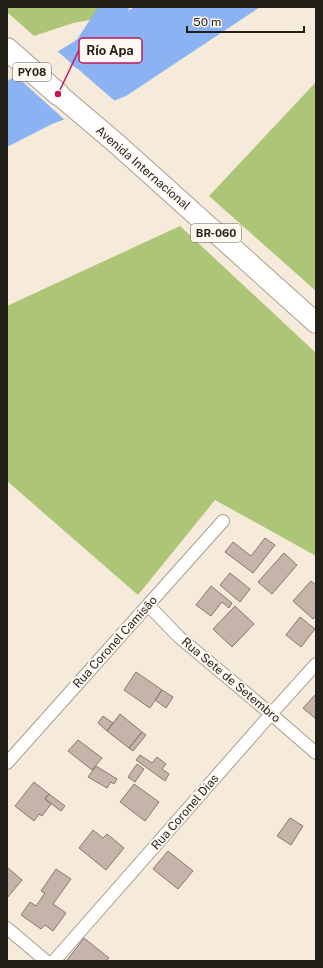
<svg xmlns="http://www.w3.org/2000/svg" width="323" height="968" font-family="'Public Sans',sans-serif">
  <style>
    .green { fill: #adc576 }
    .water { fill: #8bb2f2 }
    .pier { fill: #f6ebda }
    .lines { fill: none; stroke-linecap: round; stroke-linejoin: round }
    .river { stroke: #8bb2f2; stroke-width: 28 }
    .building { fill: #c6b3a9; stroke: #89786e }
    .street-casing { stroke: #a89e8e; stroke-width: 14 }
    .primary-casing { stroke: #a89e8e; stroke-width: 22 }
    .highway-casing { stroke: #a89e8e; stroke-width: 24 }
    .street { stroke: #fff; stroke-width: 12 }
    .primary { stroke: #fff; stroke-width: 20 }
    .highway { stroke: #fff; stroke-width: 22 }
    .labels { text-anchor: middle; stroke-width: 4; stroke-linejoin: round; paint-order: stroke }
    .shield { fill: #fef9f2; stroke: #646059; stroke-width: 1 }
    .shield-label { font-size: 11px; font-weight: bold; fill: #221e18 }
    .street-label { font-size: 12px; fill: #221e18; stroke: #fef9f2 }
    .leader { fill: none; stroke: #c2185b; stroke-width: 1.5 }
    .callout-dot { fill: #c2185b; stroke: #fef9f2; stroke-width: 1.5 }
    .callout { fill: #fef9f2; stroke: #c2185b; stroke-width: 1.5 }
    .callout-label { font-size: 13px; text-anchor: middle; font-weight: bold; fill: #221e18 }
  </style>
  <rect width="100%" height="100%" fill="#f6ebda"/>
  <path class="green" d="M7,7H100L98,14L90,20L73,23L34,36L7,12Z
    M316,82V291L209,196Z
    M180,226L316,353V556L215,500L138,595L7,481V306Z"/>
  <path class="water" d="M135,7H260L126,96L101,106L52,124L7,147V81L36,65L91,31Z"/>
  <path class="pier" d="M56,50L116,102L102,108L66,121L14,74Z"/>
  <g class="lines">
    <path class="river" d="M83,56L115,7"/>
  </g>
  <path class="building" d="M265,538L275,545L253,573L225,552L233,542L251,556Z
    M284,553L297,565L272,594L258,582Z
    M230,573L250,589L240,602L220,585Z
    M311,581L316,585V616L313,619L293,601Z
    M211,586L232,603L229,608L222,602L211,616L196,605Z
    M235,606L254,624L232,647L213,629Z
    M300,617L315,629L301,647L286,635Z
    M136,672L162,690L150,708L124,690Z
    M162,690L173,697L166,708L155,700Z
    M316,694V719L303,708Z
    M120,714L142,732L129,748L107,731Z
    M103,716L113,723L107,731L98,723Z
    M142,732L146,735L133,751L129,748Z
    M78,740L102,758L92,770L68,751Z
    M140,755L152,763L157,757L166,764L162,769L169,774L165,781L136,760Z
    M137,764L144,769L135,782L128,777Z
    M96,766L117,779L114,784L111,782L107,788L88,777Z
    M34,782L49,794L45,799L51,804L42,816L39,814L34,821L15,806Z
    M134,784L159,802L145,821L120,802Z
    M49,794L65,806L61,811L45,799Z
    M290,818L303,826L291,845L277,836Z
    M93,830L103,838L107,834L124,848L106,870L79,848Z
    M168,851L193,871L178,889L153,869Z
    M8,868L22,880L7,898V869Z
    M56,869L71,879L53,904L66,913L53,931L45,925L41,929L21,915L30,902L36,906L45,893L41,891Z
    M84,938L109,958L106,961H68L67,960Z"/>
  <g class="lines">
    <defs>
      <path id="street" d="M148,605L179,637L271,714L316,753
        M7,763L223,521
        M7,928L46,961
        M54,961L271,714L316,664"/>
      <path id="primary" d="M58,94L117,144L316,323"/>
      <path id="highway" d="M7,49L58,94"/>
    </defs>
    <use href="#street" class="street-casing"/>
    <use href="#primary" class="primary-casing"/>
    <use href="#highway" class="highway-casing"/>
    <use href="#street" class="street"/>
    <use href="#primary" class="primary"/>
    <use href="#highway" class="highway"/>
  </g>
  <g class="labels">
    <g class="shield">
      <rect x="13" y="63" width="38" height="18" rx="3"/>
      <rect x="191" y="224" width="50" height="18" rx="3"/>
    </g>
    <g class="shield-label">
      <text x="32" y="76">PY08</text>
      <text x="216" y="237">BR-060</text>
    </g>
    <g class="street-label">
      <text transform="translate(143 168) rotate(41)" y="4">Avenida Internacional</text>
      <text transform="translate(115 642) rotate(-48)" y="4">Rua Coronel Camisão</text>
      <text transform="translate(231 680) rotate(40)" y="4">Rua Sete de Setembro</text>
      <text transform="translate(185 812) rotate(-49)" y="4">Rua Coronel Dias</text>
    </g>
  </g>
  <path class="leader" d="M58 94L79 50"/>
  <circle class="callout-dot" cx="58" cy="94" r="4"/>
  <rect class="callout" x="79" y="38" width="63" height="25" rx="4"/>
  <g class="callout-label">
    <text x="110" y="55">Río Apa</text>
  </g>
  <rect width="323" height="968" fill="none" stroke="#221e18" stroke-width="16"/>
  <path d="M187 26v6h117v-6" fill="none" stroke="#221e18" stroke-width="2"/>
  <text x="193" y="26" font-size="12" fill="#221e18" stroke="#fef9f2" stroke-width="3" paint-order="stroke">50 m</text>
</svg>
